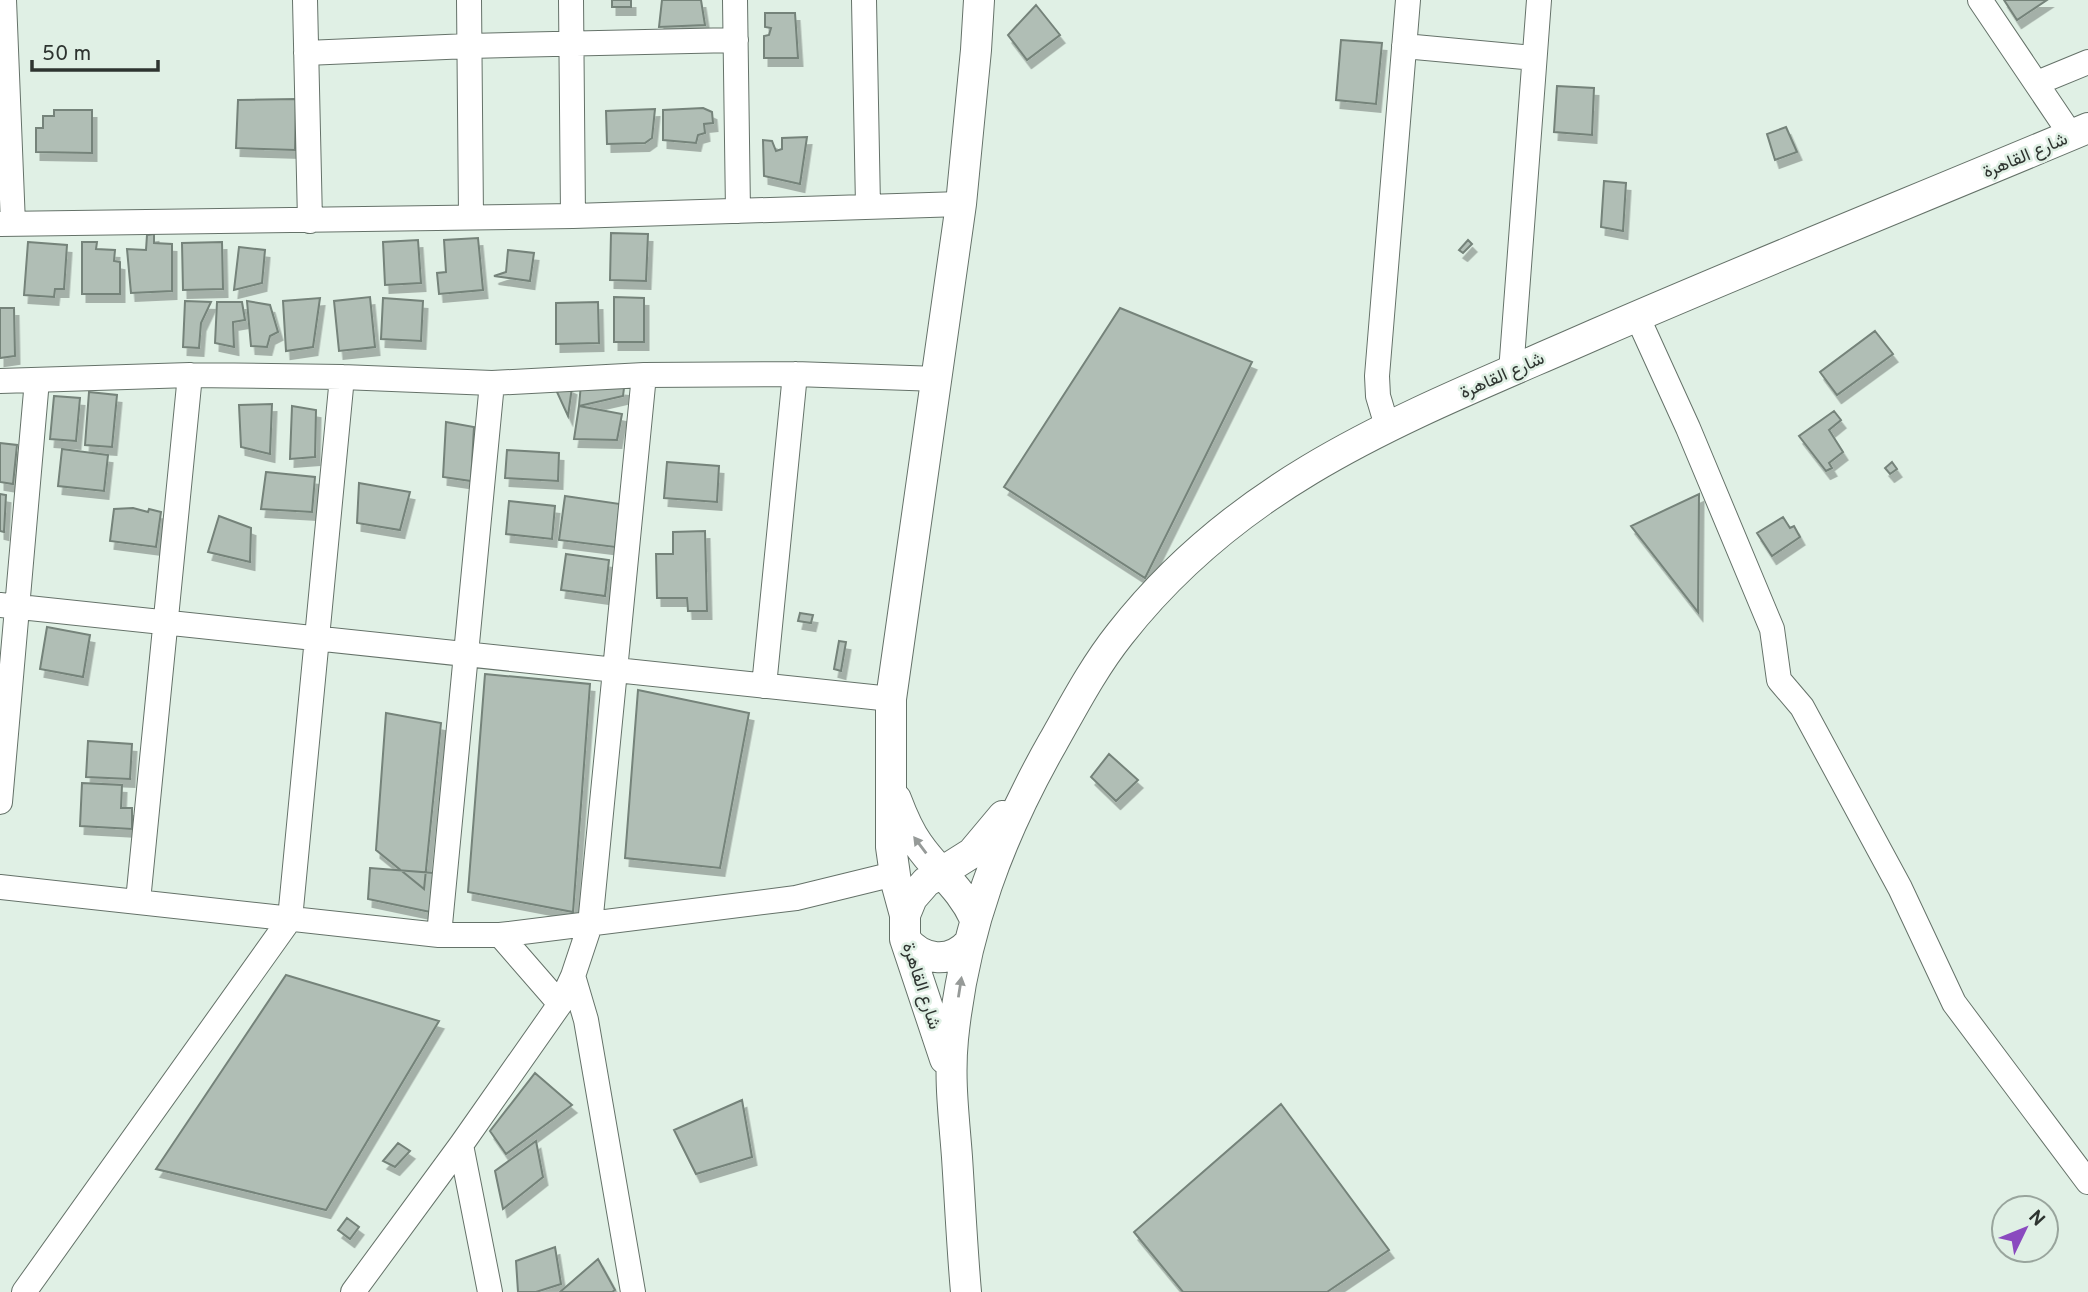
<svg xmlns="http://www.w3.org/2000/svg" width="2088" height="1292" font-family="Overpass,Vazirmatn,sans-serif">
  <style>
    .building { fill: #b0beb5; stroke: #75837a; stroke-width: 2; filter: url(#shadow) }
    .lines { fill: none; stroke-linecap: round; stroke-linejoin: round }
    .minor-casing { stroke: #657269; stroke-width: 26 }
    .major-casing { stroke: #657269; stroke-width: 32 }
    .minor { stroke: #fff; stroke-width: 24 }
    .major { stroke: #fff; stroke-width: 30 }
    .oneway { fill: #969a98 }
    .labels { text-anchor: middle; stroke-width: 5; stroke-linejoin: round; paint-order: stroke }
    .street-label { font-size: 18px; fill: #2e3430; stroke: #e0f0e5 }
  </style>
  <defs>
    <filter id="shadow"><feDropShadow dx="4.5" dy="8" stdDeviation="0" flood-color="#0004"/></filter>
  </defs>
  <rect width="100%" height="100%" fill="#e0f0e5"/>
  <path class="building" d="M612,0H631V7H612Z
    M662,0H701L705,25L659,27Z
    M2004,0H2047L2017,20Z
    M1036,5L1060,35L1027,60L1008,35Z
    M765,13H795L798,58H764V36L769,35L771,28L765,27Z
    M1341,40L1382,43L1376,104L1336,100Z
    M1557,86L1594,88L1592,135L1554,132Z
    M296,99L295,150L236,148L238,100Z
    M703,108L712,112L713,123L704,124L705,133L698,135L696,143L663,140V110Z
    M655,109L652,138L645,143L607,144L606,111Z
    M54,110H92V153L36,152V128H43V116H54Z
    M1786,127L1797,152L1775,160L1767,134Z
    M807,137L800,184L764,176L763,140L772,141L776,151L782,149V138Z
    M1604,181L1626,183L1623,231L1601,227Z
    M611,233L648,234L646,281L610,280Z
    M154,234V243L172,244V291L131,293L127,249L146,250L147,235Z
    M478,238L483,290L439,294L437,273L446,272L444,240Z
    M418,240L421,283L385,285L383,242Z
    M1468,240L1472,244L1463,253L1459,250Z
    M28,242L67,245L64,289H55L54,297L24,295Z
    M82,242H97L96,249L115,250L114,261L120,262V294H82Z
    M222,242L223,289L183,290L182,243Z
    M239,247L265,250L262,283L234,290Z
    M508,250L534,253L530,281L494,276L506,272Z
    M370,297L375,347L339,351L334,301Z
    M614,297L644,298V342H614Z
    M320,298L313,347L286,351L283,301Z
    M383,298L423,301L421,341L381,339Z
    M185,301L211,302L201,323L199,348L183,347Z
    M247,301L270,305L278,332L270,336L267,347L251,346Z
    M217,302H242L245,320L233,322L234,347L215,343Z
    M598,302L599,343L556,344V303Z
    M0,308H14L15,356L0,358Z
    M1120,308L1252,362L1145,578L1004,487Z
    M1875,331L1893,354L1837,395L1820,372Z
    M561,382L572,387L568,416L557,392Z
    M581,384L624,388L623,396L579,406Z
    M89,392L117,395L112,447L85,445Z
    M54,396L80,398L76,441L50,439Z
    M272,404L270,454L241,447L239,405Z
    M292,406L316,410L315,457L290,459Z
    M579,406L622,414L617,440L574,439Z
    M1834,411L1841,420L1829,430L1843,452L1829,463L1832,468L1826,471L1799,436Z
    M446,422L474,427L471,481L443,477Z
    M0,443L17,445L13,484L0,482Z
    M62,449L108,455L104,491L58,486Z
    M507,450L559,453L558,481L505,478Z
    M667,462L719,466L717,502L664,498Z
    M1892,462L1897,469L1890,474L1885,468Z
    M266,472L315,477L312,512L261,509Z
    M359,483L410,492L400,530L357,523Z
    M0,494L6,495L4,532L0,531Z
    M1699,494L1698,612L1631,526Z
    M565,496L620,504L615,547L559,540Z
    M509,501L555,506L552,539L506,534Z
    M133,508L148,512L149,509L161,512L156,547L110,541L114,509Z
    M219,516L251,528L250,562L208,552Z
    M1783,517L1790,528L1794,526L1800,537L1772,556L1757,533Z
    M705,531L707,611H688L687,598H657L656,554H673V532Z
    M566,554L609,560L605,596L561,590Z
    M800,613L813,615L811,623L798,621Z
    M47,627L90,635L83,677L40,669Z
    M839,641L846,642L841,671L834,669Z
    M485,674L590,684L573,912L468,892Z
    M638,690L749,713L720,868L625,858Z
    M386,713L441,723L424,889L376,850Z
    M88,741L132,744L130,779L86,777Z
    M1109,754L1138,780L1116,801L1091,777Z
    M82,783L122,785L121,808H132V829L80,826Z
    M370,868L434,873L435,913L368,899Z
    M286,975L439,1021L326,1210L156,1169Z
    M535,1073L572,1105L506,1154L490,1131Z
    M742,1100L752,1157L696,1174L674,1130Z
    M1281,1104L1389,1250L1327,1292H1183L1134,1232Z
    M536,1141L543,1177L503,1209L495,1171Z
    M398,1143L410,1151L395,1167L383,1161Z
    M347,1218L359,1227L350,1239L338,1230Z
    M555,1247L561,1284L536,1292H518L516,1261Z
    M598,1259L615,1290L612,1292H560Z"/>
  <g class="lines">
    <defs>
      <path id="minor" d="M4,0L13,224
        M305,0L310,221
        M469,0L471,217
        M571,0L573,216
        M735,0L738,211
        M864,0L868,206
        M1980,0L2071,135
        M1404,46L1534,58
        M306,53L469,46L736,40
        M2037,83L2088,62
        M0,224L573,216L961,204
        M1637,316L1688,428L1772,629L1779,680L1802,707L1900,888L1954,1003L2088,1182
        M1511,372L1539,0
        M0,381L190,375L342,377L492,383L644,375L795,374L938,379
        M1387,426L1378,396L1377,376L1408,0
        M0,605L891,699
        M764,686L795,374
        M0,802L37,380
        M0,887L439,935H500L796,898L894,874
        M138,901L190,375
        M439,935L492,383
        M500,935L560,1004
        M573,976L586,1020L633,1292
        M461,1145L490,1292
        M24,1292L290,919L342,377
        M353,1292L461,1145L560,1004L573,976L590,925L644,375"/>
      <path id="major" d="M896,799C902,815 908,830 918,844C937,872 960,886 975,919
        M905,915L896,882L891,847V699L961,204L976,50L979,0
        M905,939C922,961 950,964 969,943
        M945,1059L905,939V915L912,898L926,882L972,853L1003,816
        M966,1292C962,1247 960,1202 957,1157C954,1117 949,1079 953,1039C964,930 999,837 1053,742C1074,705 1093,668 1120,634C1246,473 1415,414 1596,334C1759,263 1924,197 2088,128"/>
    </defs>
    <use href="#minor" class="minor-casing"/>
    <use href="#major" class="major-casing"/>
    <use href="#minor" class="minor"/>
    <use href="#major" class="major"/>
  </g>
  <defs><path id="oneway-solid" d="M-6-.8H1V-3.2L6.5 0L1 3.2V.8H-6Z" transform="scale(1.75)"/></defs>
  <g class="oneway">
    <use href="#oneway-solid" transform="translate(920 845) rotate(-127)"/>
    <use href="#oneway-solid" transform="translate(960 987) rotate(-81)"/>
  </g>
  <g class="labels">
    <g class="street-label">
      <text transform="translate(2025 155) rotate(-23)" y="6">شارع القاهرة</text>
      <text transform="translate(1502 375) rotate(-24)" y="6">شارع القاهرة</text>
      <text transform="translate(922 986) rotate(72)" y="6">شارع القاهرة</text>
    </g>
  </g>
  <g transform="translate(2025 1229) rotate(47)"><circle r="33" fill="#e0f0e5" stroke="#99a59d" stroke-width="2"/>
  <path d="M0-5L12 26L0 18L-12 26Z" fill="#8a4abf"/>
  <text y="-10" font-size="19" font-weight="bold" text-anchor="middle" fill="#2e3430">N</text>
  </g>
  <path d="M32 60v10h126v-10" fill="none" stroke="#2e3430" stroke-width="3.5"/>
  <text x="42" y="60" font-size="21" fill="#2e3430" stroke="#e0f0e5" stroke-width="5" paint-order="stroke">50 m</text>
</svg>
